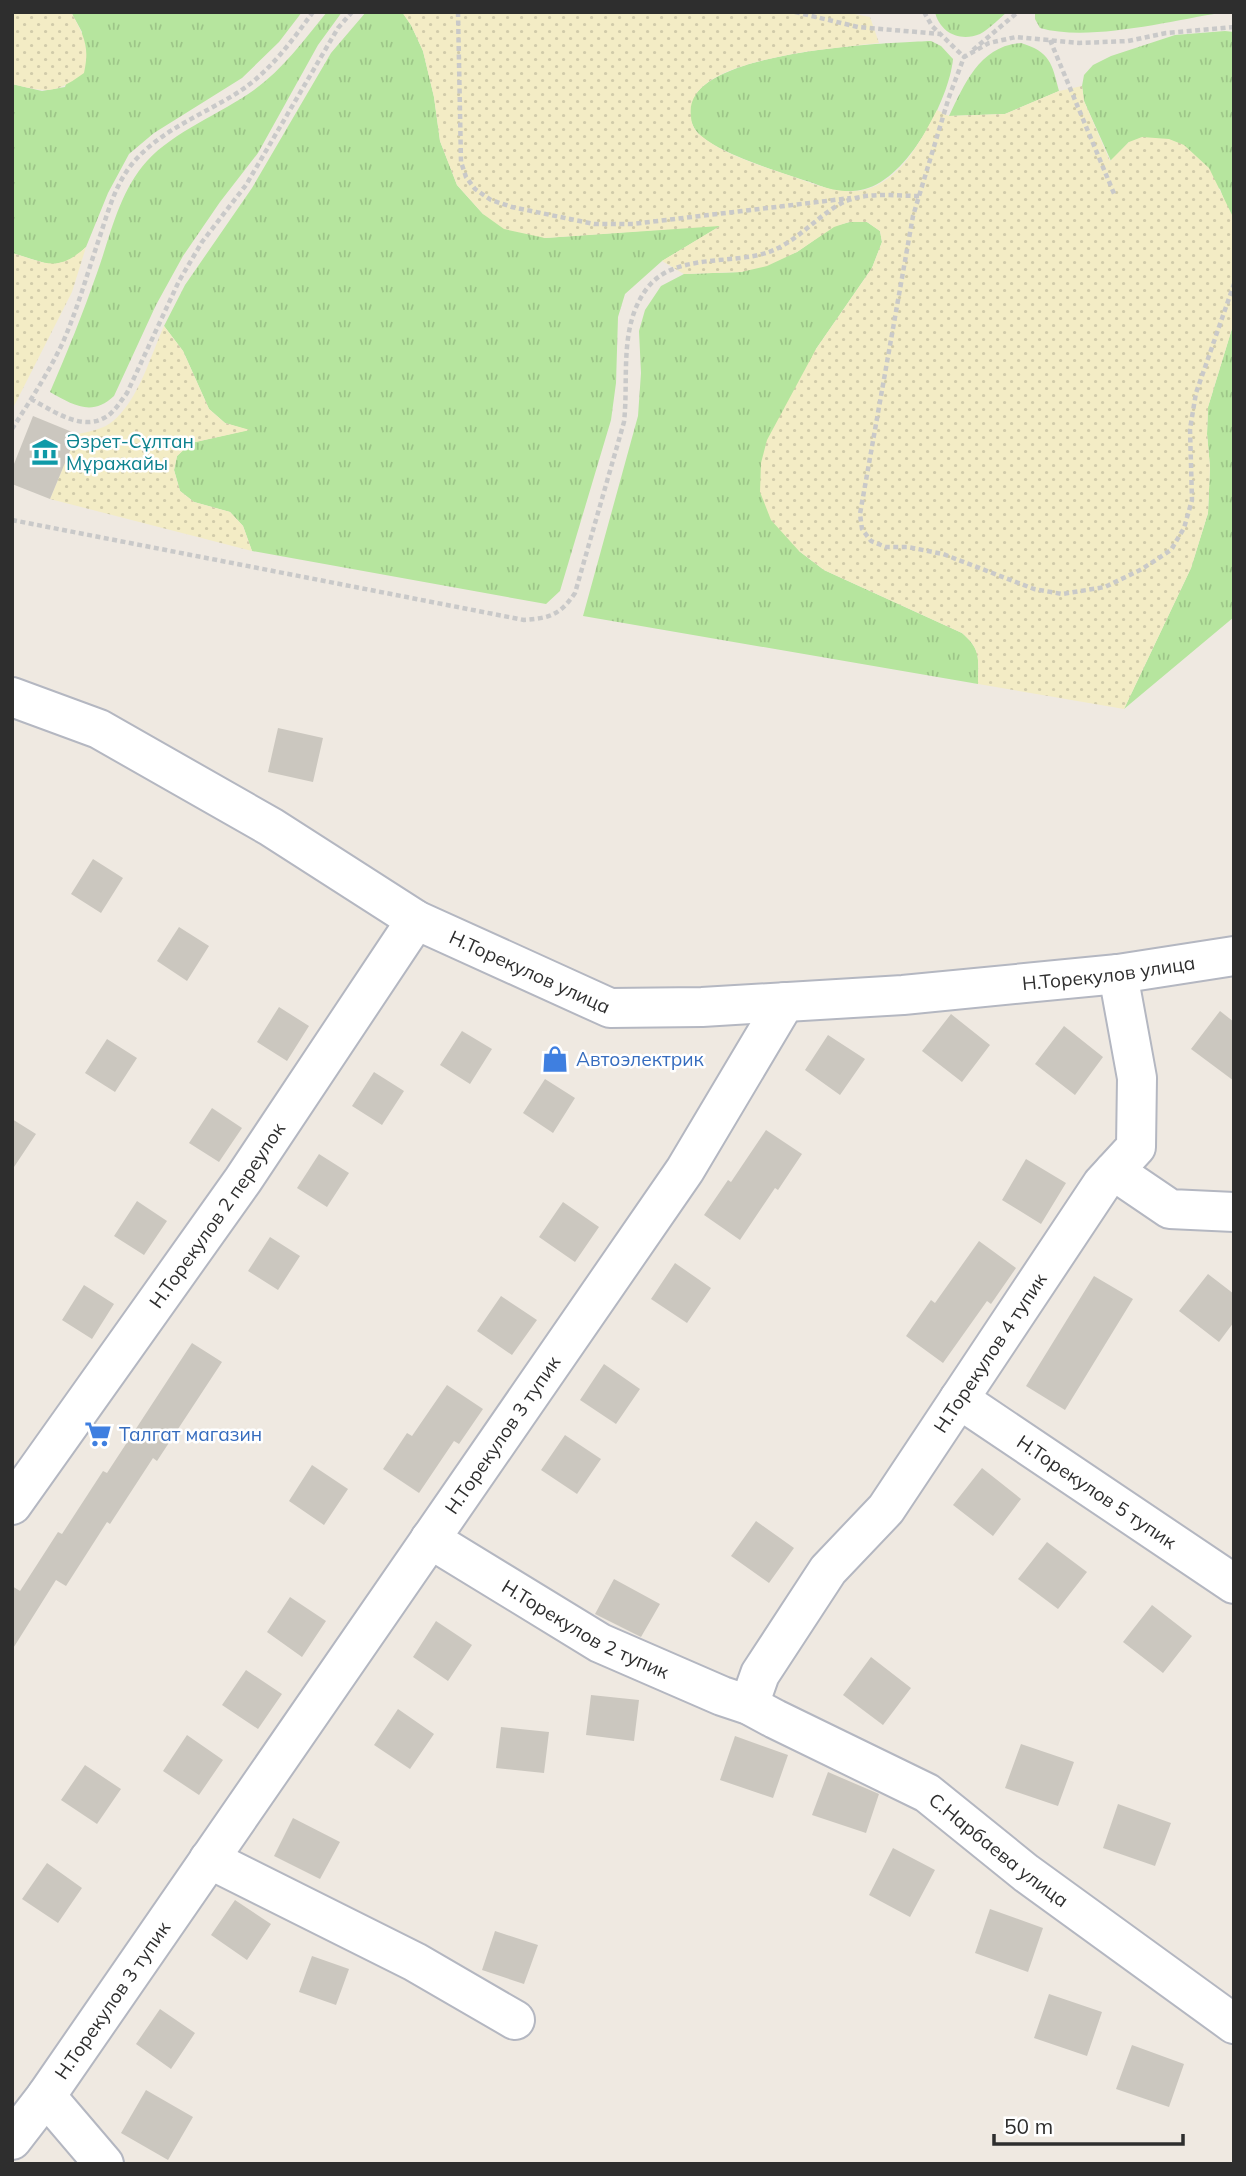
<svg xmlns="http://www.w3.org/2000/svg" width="1246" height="2176" font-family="Mulish,sans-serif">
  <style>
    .grass { fill: url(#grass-tufts) }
    .sand { fill: url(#sand-dots) }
    .building { fill: #cbc7bf }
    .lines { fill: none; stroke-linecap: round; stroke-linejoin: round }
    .minor-casing { stroke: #b4b7c1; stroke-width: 42 }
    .path { stroke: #c9c9c9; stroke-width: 4.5; stroke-dasharray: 5 3.5; stroke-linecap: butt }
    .minor { stroke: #fff; stroke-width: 38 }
    .labels { text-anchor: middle; stroke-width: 5; stroke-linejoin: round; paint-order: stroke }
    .culture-label { font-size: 19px; fill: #0d838f; stroke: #fff; text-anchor: start }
    .street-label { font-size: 19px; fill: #2e2e2e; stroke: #fff }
    .shop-label { font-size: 19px; fill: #366cbe; stroke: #fff; text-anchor: start }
  </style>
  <defs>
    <pattern id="grass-tufts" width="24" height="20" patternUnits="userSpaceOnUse" patternTransform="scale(1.75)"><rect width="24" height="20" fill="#b6e59e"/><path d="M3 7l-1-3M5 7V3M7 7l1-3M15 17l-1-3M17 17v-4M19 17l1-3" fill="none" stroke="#9dc588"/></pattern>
    <pattern id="sand-dots" width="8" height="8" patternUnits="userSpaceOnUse" patternTransform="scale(1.75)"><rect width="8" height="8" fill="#f3ecc5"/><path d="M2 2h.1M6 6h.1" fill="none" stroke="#d1cbaa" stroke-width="1.8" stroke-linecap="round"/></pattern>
  </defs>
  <rect width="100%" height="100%" fill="#efe9e1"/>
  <path class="grass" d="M71,12H302L279,42L242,78L154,133L129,154L108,193L86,247L72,260L51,265L12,253V84L42,91L65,87L82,32Z
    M327,12H342L318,45L258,153L220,202L183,256L156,305L114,396C92,417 73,405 50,392C67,353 83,313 97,273C111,234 119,192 147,161C173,132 222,113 254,90C283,69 304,40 327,12Z
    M366,12H402L411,25L423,51L434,97L440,141L457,185L483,214L545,238L722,225L662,261L625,294L618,317L616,383L611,420L560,591L546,604L252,551L243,526L230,512L194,502L180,491L174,470L177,456L191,443L248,430L225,423L209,409L183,351L164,326L185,285L252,188L331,53Z
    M935,12H1007C999,19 989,29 980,34C960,42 940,33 935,12Z
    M1035,12H1234V14L1220,13C1169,21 1089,42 1040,28L1035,19Z
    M1225,31L1234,32V219L1228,211L1220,189L1129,142L1111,161L1084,101L1082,86L1084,75L1093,65L1111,56L1175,35Z
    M931,41L941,46L953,59C949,100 908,178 865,189C858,191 845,192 838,191C830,190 821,186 813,183C787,175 713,152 697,132C692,126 688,115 690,107C700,50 884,43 931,41Z
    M1021,43C1050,52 1052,63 1059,91L1005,114L949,116C965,83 980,46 1021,43Z
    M850,222H867L880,231L882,242L872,268L816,349L799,551L824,570L962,633C982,650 978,659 978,684L583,616L638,416L641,373L639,331L645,310L661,286L684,274L741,272L797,252L834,226Z
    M1234,322V617L1124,709L1191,568L1208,513L1210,467L1207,434L1208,407Z"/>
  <path class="sand" d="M12,12H71C84,36 90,46 84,73C54,95 47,92 12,84Z
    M402,12H844L870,17L879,43C834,48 787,52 743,66C720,73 687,88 691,116C691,123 694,130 700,135C721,153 755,164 782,173C808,181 836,196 864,190C901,181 921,140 937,110L949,116L1005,114L1059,91L1082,86L1084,101L1110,161L1129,142L1142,137L1169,139L1184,145L1209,168L1234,219V322L1208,407L1207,434L1210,467L1208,513L1191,568L1124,709L978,684C978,660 982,650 962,633L824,570L799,551L771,520L760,492L761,463L767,440L816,349L872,268L882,242L880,231L867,222H849L834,227L797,252L767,266L741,272L684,274L662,261L720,226L545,238L504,229L483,214L457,185L440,141L434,97L423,51L411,25Z
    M86,247L72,292L13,408L12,253C46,263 57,273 86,247Z
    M164,326L183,351L209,409L225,423L250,430L191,443L177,456L174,470L180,491L194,502L230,512L243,526L252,551L50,499L77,434C89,432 104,429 113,421C138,401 151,355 164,326Z"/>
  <path class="building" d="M33,416L77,434L50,499L12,484V469Z
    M278,728L323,738L313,782L268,772Z
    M93,859L123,878L101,913L71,894Z
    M179,927L209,946L187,981L157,961Z
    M279,1007L309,1026L287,1061L257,1042Z
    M1220,1011L1234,1022V1081L1191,1049Z
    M951,1014L990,1045L962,1082L922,1051Z
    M1064,1026L1103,1057L1075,1095L1035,1064Z
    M462,1031L492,1049L470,1084L440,1065Z
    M828,1035L865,1059L840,1095L805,1070Z
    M107,1039L137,1058L115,1092L85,1073Z
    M374,1072L404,1091L382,1125L352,1106Z
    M545,1079L575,1098L553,1133L523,1113Z
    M212,1108L242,1128L219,1162L189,1143Z
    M12,1119L36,1134L12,1170Z
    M766,1130L802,1154L778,1190L775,1188L740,1240L704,1215L728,1180L731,1182Z
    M319,1154L349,1173L327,1207L297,1188Z
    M1026,1159L1066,1183L1041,1224L1002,1200Z
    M137,1201L167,1221L144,1255L114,1236Z
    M563,1202L599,1227L575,1262L539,1237Z
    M270,1237L300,1256L278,1290L248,1271Z
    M979,1241L1016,1268L991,1304L987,1301L943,1363L906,1336L931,1300L935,1303Z
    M675,1263L711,1288L687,1323L651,1299Z
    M1208,1274L1234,1294V1322L1219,1342L1179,1311Z
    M1094,1276L1133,1299L1065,1410L1026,1386Z
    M84,1285L114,1304L92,1339L62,1320Z
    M501,1296L537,1320L512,1355L477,1331Z
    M192,1343L222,1362L157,1461L153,1458L110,1524L107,1522L66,1586L56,1580L12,1650V1586L20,1591L58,1532L62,1534L103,1471L107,1473Z
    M604,1364L640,1389L616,1424L580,1400Z
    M447,1385L483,1409L459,1444L454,1441L419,1493L383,1469L407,1433L412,1436Z
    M565,1435L601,1459L577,1494L541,1470Z
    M312,1465L348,1489L324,1525L289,1501Z
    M982,1468L1021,1499L993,1536L953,1505Z
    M756,1521L794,1548L769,1583L731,1556Z
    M1047,1542L1087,1572L1058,1609L1018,1579Z
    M614,1579L660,1604L641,1637L595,1614Z
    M290,1597L326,1621L302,1657L267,1632Z
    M1152,1605L1192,1636L1163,1673L1123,1642Z
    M436,1621L472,1645L448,1681L413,1657Z
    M871,1657L911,1688L883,1725L843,1695Z
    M246,1670L282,1694L258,1729L222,1705Z
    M591,1695L639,1700L634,1741L586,1735Z
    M398,1709L434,1734L410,1769L374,1745Z
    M501,1727L549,1732L544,1773L496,1768Z
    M187,1735L223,1760L199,1795L163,1771Z
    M735,1736L788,1755L773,1798L720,1780Z
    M1021,1744L1074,1762L1058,1806L1005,1788Z
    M85,1765L121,1789L97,1824L61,1800Z
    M828,1772L879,1794L866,1833L812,1815Z
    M1118,1804L1171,1823L1155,1866L1103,1848Z
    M293,1818L340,1842L320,1879L274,1856Z
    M893,1848L935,1870L910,1917L869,1895Z
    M47,1863L82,1888L58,1923L22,1899Z
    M235,1900L271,1924L247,1960L211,1935Z
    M990,1909L1043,1928L1028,1972L975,1953Z
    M495,1931L538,1945L524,1984L482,1970Z
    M312,1956L349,1969L336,2005L299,1992Z
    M1049,1994L1102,2012L1087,2056L1034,2038Z
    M160,2009L195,2033L171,2069L136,2044Z
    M1132,2045L1184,2064L1169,2107L1116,2089Z
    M146,2090L193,2117L168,2160L121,2133Z"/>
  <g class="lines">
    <defs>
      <g id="minor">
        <path id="s1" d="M12,697L99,729L271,827L416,920L610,1008L702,1007L903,995L1118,974L1234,956"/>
        <path d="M1114,1171L1170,1209L1234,1212"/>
        <path id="s2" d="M959,1399L1234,1584"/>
        <path id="s3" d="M12,1505L243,1180L416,920"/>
        <path id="s4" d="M430,1539L600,1643L722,1696L749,1705L775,1719L927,1793L1026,1873L1234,2024"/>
        <path id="s5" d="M749,1705L760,1674L828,1570L886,1509L1102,1184L1136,1147L1137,1078L1118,974"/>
        <path d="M209,1859L415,1962L515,2020"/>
        <path d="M46,2096L104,2164"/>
        <path id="s6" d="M12,2140L46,2096L685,1170L785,1002"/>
      </g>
    </defs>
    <use href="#minor" class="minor-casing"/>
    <path class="path" d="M458,12L461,162L466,177L475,189L491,200L512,207L594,224H633L851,198
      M795,12L858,27L940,34
      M924,12L932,26L964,57L966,55
      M1234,27L1166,33L1128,41L1079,43L1016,37L989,43L964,57L949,97L913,216L860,514L862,529L871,541L886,547H908L943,554L1034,589L1062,594L1105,587L1142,569L1171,550L1184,528L1192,500L1190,429L1196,393L1234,284
      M1050,40L1115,196
      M973,50L1018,12
      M31,399C52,410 80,431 104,418C114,413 120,402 127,393L179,281L202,242L246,185L338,28L352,12
      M12,429C30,401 49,372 63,342C78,308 88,271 100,236C108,212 115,185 132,164C159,131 202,115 237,93C269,73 291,42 313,12
      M12,520L524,620C550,618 560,615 575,593L624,422C629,377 618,325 648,287C675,253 732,265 769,252C798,241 815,218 840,204C864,191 893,196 919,196"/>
    <use href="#minor" class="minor"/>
  </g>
  <defs>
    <symbol id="museum-bare" viewBox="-9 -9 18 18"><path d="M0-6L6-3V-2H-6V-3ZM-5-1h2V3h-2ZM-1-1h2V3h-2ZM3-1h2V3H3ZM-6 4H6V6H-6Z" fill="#0f9aa8" stroke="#fff" stroke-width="2.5" paint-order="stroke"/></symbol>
    <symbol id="shop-bare" viewBox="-9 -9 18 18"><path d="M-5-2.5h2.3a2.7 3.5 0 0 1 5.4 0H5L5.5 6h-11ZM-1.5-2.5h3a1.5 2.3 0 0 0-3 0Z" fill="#3f7fe0" stroke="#fff" stroke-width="2.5" paint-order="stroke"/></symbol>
    <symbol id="supermarket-bare" viewBox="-9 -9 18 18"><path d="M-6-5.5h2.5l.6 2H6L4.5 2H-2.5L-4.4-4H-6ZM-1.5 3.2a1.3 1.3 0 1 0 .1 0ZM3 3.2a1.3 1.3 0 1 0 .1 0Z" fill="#3f7fe0" stroke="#fff" stroke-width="2.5" paint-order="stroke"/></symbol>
  </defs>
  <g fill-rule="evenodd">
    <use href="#museum-bare" x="26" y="433" width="38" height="38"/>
    <use href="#shop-bare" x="536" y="1040" width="38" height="38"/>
    <use href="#supermarket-bare" x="79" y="1415" width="38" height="38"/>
  </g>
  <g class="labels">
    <g class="culture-label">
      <text x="66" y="448">Әзрет-Сұлтан<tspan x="66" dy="22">Мұражайы</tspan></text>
    </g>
    <g class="street-label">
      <text dy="7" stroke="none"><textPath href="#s1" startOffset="588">Н.Торекулов улица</textPath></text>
      <text dy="7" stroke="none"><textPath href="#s1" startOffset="1176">Н.Торекулов улица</textPath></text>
      <text dy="7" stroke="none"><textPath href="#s3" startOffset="355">Н.Торекулов 2 переулок</textPath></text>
      <text dy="7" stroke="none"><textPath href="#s5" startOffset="429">Н.Торекулов 4 тупик</textPath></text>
      <text dy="7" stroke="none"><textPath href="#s6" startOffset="859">Н.Торекулов 3 тупик</textPath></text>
      <text dy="7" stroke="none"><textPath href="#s2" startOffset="166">Н.Торекулов 5 тупик</textPath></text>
      <text dy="7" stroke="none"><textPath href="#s4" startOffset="180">Н.Торекулов 2 тупик</textPath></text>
      <text dy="7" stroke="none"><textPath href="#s4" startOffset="651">С.Нарбаева улица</textPath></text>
      <text dy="7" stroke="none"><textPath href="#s6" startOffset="172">Н.Торекулов 3 тупик</textPath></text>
    </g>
    <g class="shop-label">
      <text x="576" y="1066">Автоэлектрик</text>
      <text x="119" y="1441">Талгат магазин</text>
    </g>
  </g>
  <rect width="1246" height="2176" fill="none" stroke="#2e2e2e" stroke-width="28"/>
  <path d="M994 2134v10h189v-10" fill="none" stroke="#2e2e2e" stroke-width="3.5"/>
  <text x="1004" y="2134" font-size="21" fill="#2e2e2e" stroke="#ffffff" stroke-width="5" paint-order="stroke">50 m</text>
</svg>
